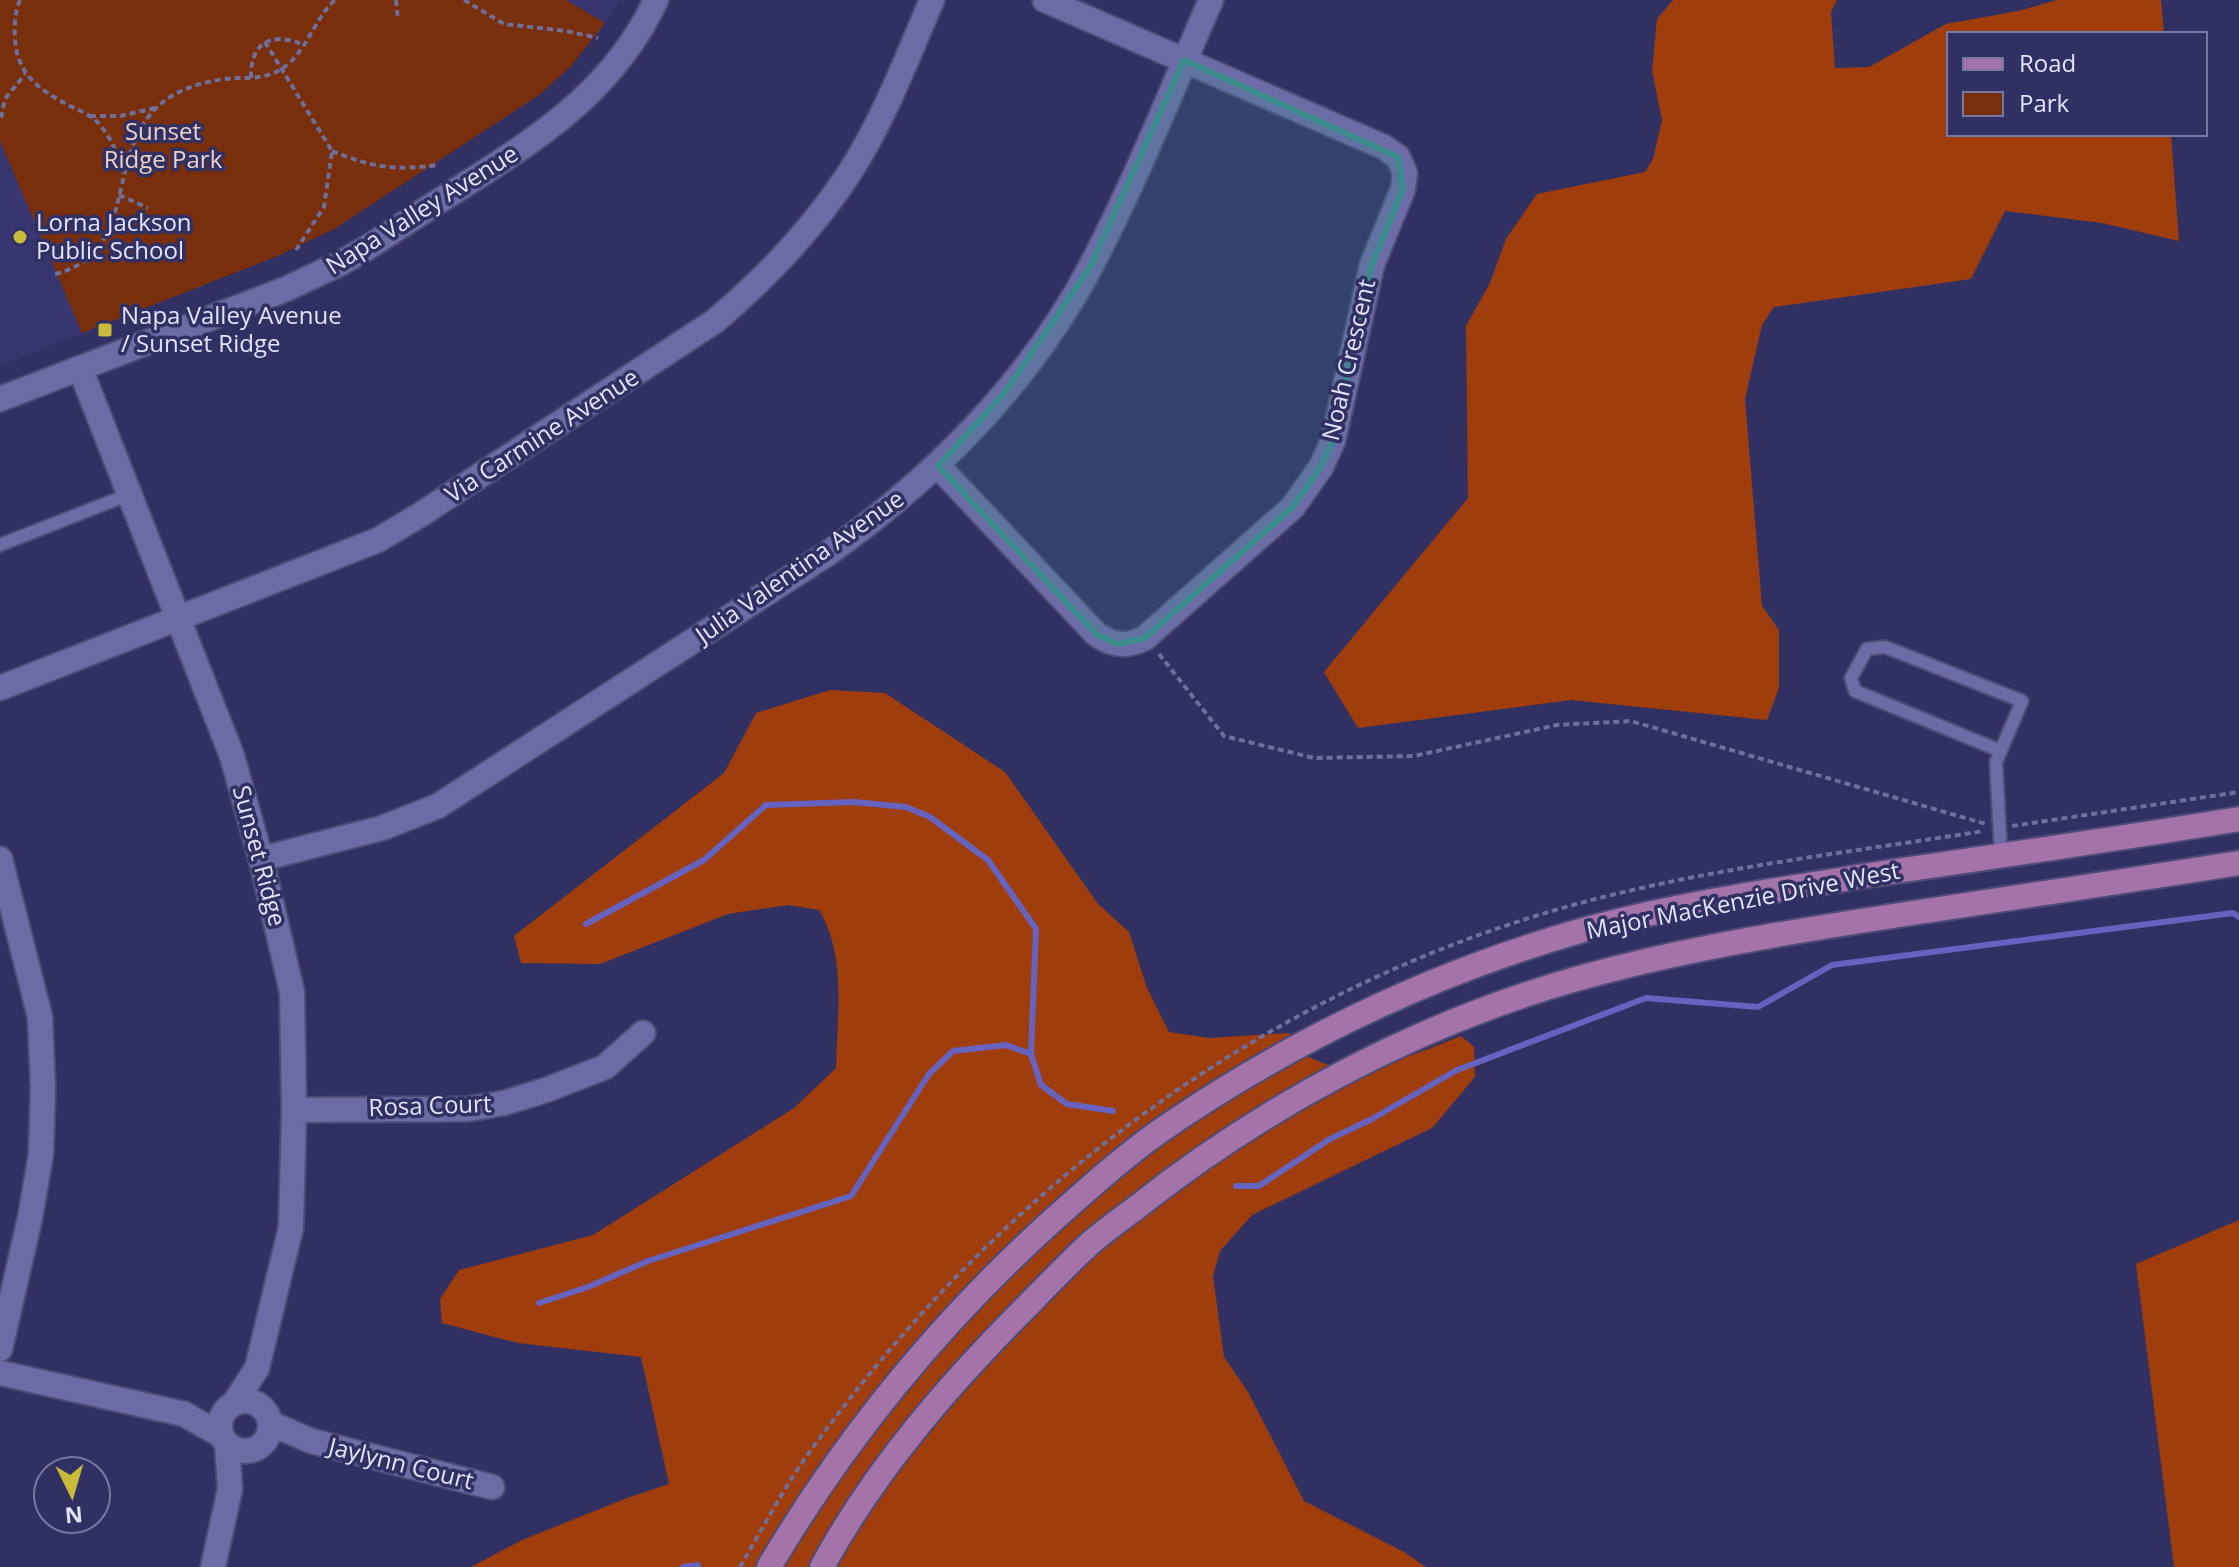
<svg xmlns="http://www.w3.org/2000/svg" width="2239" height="1567" font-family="'Open Sans',sans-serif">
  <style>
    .built { fill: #383670 }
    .green { fill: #792e0c }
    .forest { fill: #9f3d0d }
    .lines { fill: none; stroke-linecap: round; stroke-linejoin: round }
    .stream { stroke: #6663c0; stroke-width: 6 }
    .service-casing { stroke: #4e4b76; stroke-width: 16 }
    .minor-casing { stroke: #4e4b76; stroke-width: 28 }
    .tertiary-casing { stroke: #4e4b76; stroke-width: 28 }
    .primary-casing { stroke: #4e4b76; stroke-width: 28 }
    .path { stroke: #6f6f99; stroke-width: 4; stroke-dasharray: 6 4; stroke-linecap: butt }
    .service { stroke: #6b6ca5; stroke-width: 12 }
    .minor { stroke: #6b6ca5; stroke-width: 24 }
    .tertiary { stroke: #6b6ca5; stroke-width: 24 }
    .primary { stroke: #a473a9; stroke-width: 24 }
    .marked { fill: #398c8b; fill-opacity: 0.2; stroke: #398c8b; stroke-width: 6; stroke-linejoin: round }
    .poi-dot { fill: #caba3a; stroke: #313063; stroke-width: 3 }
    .labels { text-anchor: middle; stroke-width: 7; stroke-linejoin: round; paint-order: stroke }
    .park-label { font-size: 24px; fill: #ecd1c6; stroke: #313063 }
    .street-label { font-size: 24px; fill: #e1e3fd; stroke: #313063 }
    .poi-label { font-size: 24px; fill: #e1e3fd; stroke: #313063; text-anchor: start }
  </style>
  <rect width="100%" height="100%" fill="#313063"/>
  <path class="built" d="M566,0H619L605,23Z
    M0,141L82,333L0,365Z"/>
  <path class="green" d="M0,0H566L605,23L571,66L539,95L334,229L280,255L82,333L0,141Z"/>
  <path class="forest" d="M1673,0H1837L1831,12L1835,68L1869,67L1946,24L2018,11L2057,0H2161L2164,34H1949V134H2171L2179,241L2102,223L2005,211L1971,279L1774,307L1762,325L1745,399L1762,606L1779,630V688L1767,720L1571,700L1358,728L1324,672L1468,498L1466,326L1490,283L1506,239L1537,194L1645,172L1653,159L1662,120L1652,71L1657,19Z
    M830,690L885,693L1005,772L1098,904L1129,932L1147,988L1169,1032L1209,1038L1289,1033C1294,1041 1301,1053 1309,1057C1357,1083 1415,1054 1461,1036L1474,1047L1475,1077L1432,1128L1252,1215L1220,1251L1213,1276L1224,1357L1248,1392L1304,1501L1404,1552L1426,1567H471L522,1540L627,1498L669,1484L641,1357L518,1343L442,1323L440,1299L459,1270L593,1235L794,1108L836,1068C837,1017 847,956 819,910L788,905L728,914L600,964L521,963L514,936L724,773L756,713Z
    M2239,1220V1567H2174L2136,1264Z"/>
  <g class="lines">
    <path class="stream" d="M586,924L704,860L766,805L854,802L906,807L930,817L988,860L1036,929L1031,1054L1041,1085L1067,1104L1113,1111
      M1236,1186H1259L1330,1139L1372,1119L1457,1070L1646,998L1758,1007L1832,965L2233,913L2239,917
      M539,1303L588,1287L648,1261L851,1196L929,1074L953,1051L1006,1045L1031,1054
      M683,1567L698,1565"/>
    <defs>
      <path id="service" d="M0,545L130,494
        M2001,751L1855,691L1851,678L1867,649L1885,647L2022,701L1996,762L2001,856"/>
      <path id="minor" d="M80,368L232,756L261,859L292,992L294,1110L291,1227L257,1368L235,1402
        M938,466L1096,634C1113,646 1127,647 1145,638L1293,507L1321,467L1333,441L1372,265L1403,189L1405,173L1398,157L1384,147L1045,0
        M0,688L378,540L420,515L715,321C767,277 813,229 850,172C884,119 907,58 932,0
        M0,859L40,1017L43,1087L41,1154L30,1218L0,1349
        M261,859L382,828L438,806L827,554C934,478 1029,383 1091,266C1136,180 1172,89 1211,0
        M294,1110L468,1109L504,1103L546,1090L605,1067L643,1033
        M0,1373L184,1414L221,1435
        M220 1426a25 25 0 1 1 50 0a25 25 0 1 1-50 0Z
        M270,1423L311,1441L492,1487
        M213,1567L230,1489L227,1444"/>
      <path id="tertiary" d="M0,399L286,289L339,264L365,249C401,226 437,202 474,179C550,130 616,85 656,0"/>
      <path id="primary" d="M769,1567C846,1437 941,1321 1053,1220C1088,1189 1122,1158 1160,1131C1286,1044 1426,976 1573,933C1669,905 1771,891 1870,875C1993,857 2116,839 2239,819
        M822,1567C877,1466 952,1381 1032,1301C1050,1283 1067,1265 1085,1248C1101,1233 1120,1220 1137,1207C1265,1106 1412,1027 1569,981C1684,948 1801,930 1919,912C2026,896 2132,880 2239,863"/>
    </defs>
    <use href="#service" class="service-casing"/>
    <use href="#minor" class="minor-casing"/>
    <use href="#tertiary" class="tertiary-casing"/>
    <use href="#primary" class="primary-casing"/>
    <path class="path" d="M20,0C15,12 14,24 15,37C16,75 40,90 70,106C78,110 86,113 93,118C110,133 117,152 122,173
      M396,0L398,20
      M464,0L504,24L566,31L598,38
      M265,42L332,151L324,207L296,250
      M251,78C250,42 272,31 304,45
      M90,116H120L155,108
      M1,118L5,99L25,74
      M332,151C371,167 395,171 437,165
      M119,195L148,208
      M55,274C132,255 109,174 146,120C164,94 194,83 225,79C243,77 261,80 278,71C305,57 313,20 335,0
      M1159,654L1224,736L1314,758L1414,756L1557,725L1631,721L1986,824
      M2012,826L2239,792
      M740,1567C763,1528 784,1487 811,1450C999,1190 1262,991 1573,905C1707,868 1847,853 1983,831"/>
    <use href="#service" class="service"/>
    <use href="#minor" class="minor"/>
    <use href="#tertiary" class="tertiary"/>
    <use href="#primary" class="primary"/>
  </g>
  <path class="marked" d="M1184,60L1398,157L1403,189L1372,265L1333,441L1321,467L1293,507L1145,638L1117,644L1096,634L938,466L1005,392L1090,267Z"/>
  <g class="poi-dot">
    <circle cx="20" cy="237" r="8"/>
    <rect x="97" y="322" width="16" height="16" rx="4"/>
  </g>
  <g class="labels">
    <g class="park-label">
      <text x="163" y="140">Sunset<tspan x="163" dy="28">Ridge Park</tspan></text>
    </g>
    <g class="street-label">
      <text transform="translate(422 210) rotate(-32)" y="8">Napa Valley Avenue</text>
      <text transform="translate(1349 360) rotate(-77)" y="8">Noah Crescent</text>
      <text transform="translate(542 436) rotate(-33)" y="8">Via Carmine Avenue</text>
      <text transform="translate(800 567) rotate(-35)" y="8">Julia Valentina Avenue</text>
      <text transform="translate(259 856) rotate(75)" y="8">Sunset Ridge</text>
      <text transform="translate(1743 901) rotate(-11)" y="8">Major MacKenzie Drive West</text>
      <text transform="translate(430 1106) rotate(-2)" y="8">Rosa Court</text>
      <text transform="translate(401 1464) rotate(14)" y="8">Jaylynn Court</text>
    </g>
    <g class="poi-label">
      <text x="36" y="231">Lorna Jackson<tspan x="36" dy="28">Public School</tspan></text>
      <text x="121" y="324">Napa Valley Avenue<tspan x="121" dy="28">/ Sunset Ridge</tspan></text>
    </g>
  </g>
  <rect x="1947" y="32" width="260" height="104" fill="#313063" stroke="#7778a1" stroke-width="2"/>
  <rect x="1963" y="58" width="40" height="12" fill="#a473a9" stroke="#7778a1" stroke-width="2"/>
  <text x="2019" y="72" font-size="24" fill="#e1e3fd">Road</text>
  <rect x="1963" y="92" width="40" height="24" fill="#792e0c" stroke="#7778a1" stroke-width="2"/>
  <text x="2019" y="112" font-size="24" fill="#e1e3fd">Park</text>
  <g transform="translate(72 1495) rotate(175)"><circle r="38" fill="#313063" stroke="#7778a1" stroke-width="2"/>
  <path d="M0-6L14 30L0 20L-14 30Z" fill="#caba3a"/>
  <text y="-12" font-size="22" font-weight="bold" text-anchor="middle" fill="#e1e3fd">N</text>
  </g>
</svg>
